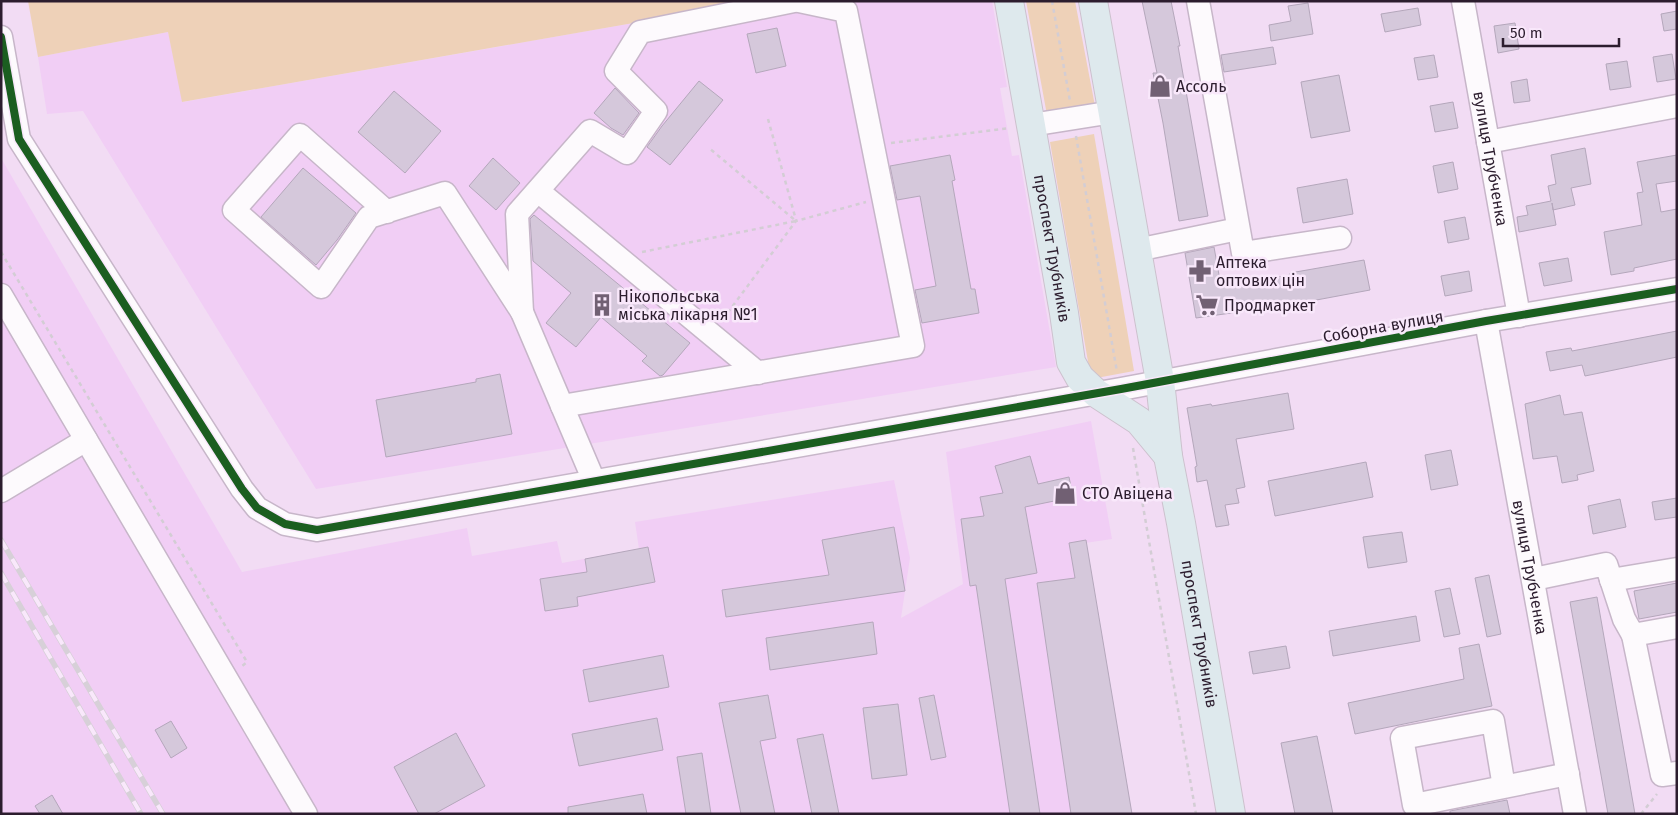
<svg xmlns="http://www.w3.org/2000/svg" width="1678" height="815" font-family="'Fira Sans',sans-serif">
  <style>
    .built { fill: #f1cef5 }
    .green { fill: #eed1b8 }
    .building { fill: #d5c8db; stroke: #b4a7bb }
    .lines { fill: none; stroke-linecap: round; stroke-linejoin: round }
    .minor-casing { stroke: #c7b6c9; stroke-width: 25 }
    .major-casing { stroke: #ccc1cd; stroke-width: 30 }
    .path { stroke: #d3cdd4; stroke-width: 2.5; stroke-dasharray: 4 4; stroke-linecap: butt }
    .minor { stroke: #fdfafd; stroke-width: 22 }
    .major { stroke: #dee9ed; stroke-width: 28 }
    .rail-casing { stroke: #d7d0d8; stroke-width: 5.5 }
    .rail { stroke: #f9e8fb; stroke-width: 4; stroke-dasharray: 11; stroke-linecap: butt }
    .cycleway-casing { stroke: #f9e8fb; stroke-width: 11 }
    .cycleway { stroke: #1b5e20; stroke-width: 8 }
    .labels { text-anchor: middle; stroke-width: 5; stroke-linejoin: round; paint-order: stroke }
    .poi-label { font-size: 16px; fill: #2c1d2e; stroke: #f9e8fb; text-anchor: start }
    .street-label { font-size: 16px; fill: #2c1d2e; stroke: #f9e8fb }
  </style>
  <rect width="100%" height="100%" fill="#f2dcf4"/>
  <path class="built" d="M759,1H992L1007,87L1000,88L1012,156L1019,155L1056,367L316,489L83,111L47,114L38,57L168,32L183,102Z
    M1,158L242,572L467,528L472,556L557,541L562,563L639,549L635,522L894,480L910,558L901,618L963,584L946,452L1091,421L1112,539L1085,543L1132,814H1Z"/>
  <path class="green" d="M28,1H759L182,102L168,32L38,57Z
    M1026,1H1075L1095,106L1047,115Z
    M1094,134L1134,371L1091,379L1050,142Z"/>
  <path class="building" d="M1142,1H1171L1180,46H1178L1208,216L1179,221L1163,123L1153,73H1157Z
    M1308,3L1313,34L1271,41L1269,25L1291,21L1288,6Z
    M1418,8L1421,25L1385,32L1381,14Z
    M1677,11V29L1664,31L1661,14Z
    M1515,23L1519,49L1498,53L1494,26Z
    M777,28L786,66L756,73L747,34Z
    M1273,47L1276,64L1224,72L1221,55Z
    M1672,54L1676,79L1657,82L1653,57Z
    M1434,55L1438,77L1418,80L1414,58Z
    M1627,61L1631,87L1610,90L1606,64Z
    M1339,75L1350,131L1311,138L1301,82Z
    M1527,79L1530,101L1514,103L1511,82Z
    M699,81L723,100L670,165L647,147L662,126Z
    M615,88L639,113L623,135L611,128L594,113Z
    M394,91L441,131L405,173L358,132Z
    M1453,102L1458,128L1435,132L1430,106Z
    M1585,148L1591,184L1571,188L1575,205L1553,210L1552,203L1556,225L1519,232L1517,217L1528,215L1526,206L1551,201L1548,186L1556,184L1551,155Z
    M950,155L955,180L952,181L971,289H975L979,313L922,323L915,290L936,286L920,196L897,200L890,166Z
    M1677,155V181L1656,184L1661,212L1677,209V259L1634,268V271L1611,275L1604,232L1642,225L1637,193L1643,192L1637,162Z
    M493,158L520,183L496,210L469,186Z
    M1453,162L1458,189L1438,193L1433,166Z
    M303,168L356,213L337,240L316,265L261,217Z
    M1347,179L1353,214L1303,223L1297,188Z
    M534,215L690,343L663,375L660,376L642,361L647,356L601,317L576,347L546,323L571,293L533,261L530,219Z
    M1465,217L1469,239L1448,243L1444,221Z
    M1214,247L1221,286L1290,275V273L1364,260L1370,290L1295,304L1196,318L1185,253Z
    M1568,258L1572,281L1544,286L1539,263Z
    M1469,271L1472,291L1445,296L1441,276Z
    M1677,331V357L1585,376L1582,365L1550,371L1546,352L1571,348L1572,351Z
    M500,374L512,434L386,457L376,400L476,382V379Z
    M1288,393L1294,429L1236,439L1245,487L1236,489L1239,503L1225,505L1229,525L1216,527L1207,480L1197,482L1195,467L1197,466L1187,408L1211,404L1212,406Z
    M1560,395L1564,415L1582,412L1594,471L1577,475L1578,480L1562,483L1557,456L1533,459L1525,404Z
    M1451,450L1458,485L1431,490L1425,455Z
    M1030,456L1038,484L1069,477L1074,501L1060,504L1059,500L1025,507L1037,573L1005,579L1040,814H1010L976,585L970,586L961,519L984,516L980,497L1003,493L995,466Z
    M1366,462L1373,497L1275,516L1268,481Z
    M1677,498V517L1655,520L1652,502Z
    M1620,499L1626,527L1593,534L1588,506Z
    M894,527L905,591L726,617L722,590L829,575L822,540Z
    M1402,532L1407,562L1368,568L1363,537Z
    M1086,540L1132,814H1071L1037,583L1075,578L1069,543Z
    M648,547L655,582L577,597L578,606L545,611L540,579L587,572L585,559Z
    M1489,575L1501,634L1487,637L1475,578Z
    M1677,583V612L1639,619L1634,591Z
    M1450,588L1460,634L1444,637L1435,591Z
    M1597,597L1635,814H1608L1570,602Z
    M1416,616L1420,641L1333,656L1329,631Z
    M873,622L877,654L770,670L766,638Z
    M1479,644L1492,706L1355,734L1348,703L1464,679L1459,648Z
    M1286,646L1290,668L1253,674L1249,652Z
    M663,655L669,687L589,702L583,670Z
    M768,695L776,738L760,741L775,814H741L719,703Z
    M934,695L946,757L931,760L919,698Z
    M898,704L907,775L872,779L863,708Z
    M657,718L663,750L579,766L572,734Z
    M171,721L187,748L171,758L155,730Z
    M456,733L485,786L434,814H419L394,767Z
    M823,734L839,814H812L797,739Z
    M1317,736L1333,814H1295L1281,743Z
    M702,753L711,814H686L677,757Z
    M643,794L647,814H568V807Z
    M52,795L63,814H40L35,806Z
    M1507,800L1510,814H1450V811Z"/>
  <g class="lines">
    <defs>
      <g id="minor">
        <path d="M1198,1L1243,253L1340,238"/>
        <path id="s1" d="M1463,1L1519,316"/>
        <path d="M1,37L19,139L242,489L257,508L285,524L317,530L1121,389L1486,321L1677,289"/>
        <path d="M1031,125L1113,112"/>
        <path d="M1488,142L1677,106"/>
        <path d="M538,191L758,373"/>
        <path d="M387,212L300,135L234,210L321,287L369,217L445,193L522,312L594,481"/>
        <path d="M1137,250L1238,229"/>
        <path d="M1,295L306,814"/>
        <path d="M522,312L517,214L590,131L627,153L656,111L616,71L640,32L794,1"/>
        <path id="s2" d="M1486,321L1575,814"/>
        <path d="M562,406L913,346L846,11L799,1"/>
        <path d="M1,491L86,440"/>
        <path d="M1534,579L1606,564L1624,619L1633,635L1677,627"/>
        <path d="M1611,580L1677,569"/>
        <path d="M1633,635L1662,775L1677,773"/>
        <path d="M1504,787L1493,721L1402,738L1414,805L1568,774"/>
      </g>
      <g id="major">
        <path id="s3" d="M1009,1L1064,313L1071,362L1080,378L1096,393L1139,421L1168,456"/>
        <path id="s4" d="M1093,1L1160,381L1168,456L1181,523L1231,814"/>
      </g>
    </defs>
    <use href="#minor" class="minor-casing"/>
    <use href="#major" class="major-casing"/>
    <path class="path" d="M1052,1L1070,101
      M768,119L796,220
      M1076,136L1117,372
      M891,143L1010,128
      M1,252L247,662L242,666
      M642,252L796,221L709,148
      M723,319L796,221L866,202
      M1133,448L1196,814
      M1641,814L1657,794"/>
    <use href="#minor" class="minor"/>
    <use href="#major" class="major"/>
    <defs>
      <path id="rail" d="M1,540L163,814
        M1,573L141,814"/>
    </defs>
    <use href="#rail" class="rail-casing"/>
    <use href="#rail" class="rail"/>
    <defs>
      <path id="cycleway" d="M1,37L19,139L242,489L257,508L285,524L317,530L1121,389L1486,321L1677,289"/>
    </defs>
    <use href="#cycleway" class="cycleway-casing"/>
    <use href="#cycleway" class="cycleway"/>
  </g>
  <defs>
    <symbol id="shop-bare" viewBox="-9 -9 18 18"><path d="M-5-2.5h2.3a2.7 3.5 0 0 1 5.4 0H5L5.5 6h-11ZM-1.5-2.5h3a1.5 2.3 0 0 0-3 0Z" fill="#716073" stroke="#f9e8fb" stroke-width="2.5" paint-order="stroke"/></symbol>
    <symbol id="pharmacy-bare" viewBox="-9 -9 18 18"><path d="M-2-6h4v4h4v4h-4v4h-4v-4h-4v-4h4Z" fill="#716073" stroke="#f9e8fb" stroke-width="2.5" paint-order="stroke"/></symbol>
    <symbol id="building-bare" viewBox="-9 -9 18 18"><path d="M-4-6H4V6H1V3H-1V6H-4ZM-2.5-4.3h1.7v1.8h-1.7ZM.8-4.3h1.7v1.8H.8ZM-2.5-1h1.7V.8h-1.7ZM.8-1h1.7V.8H.8Z" fill="#716073" stroke="#f9e8fb" stroke-width="2.5" paint-order="stroke"/></symbol>
    <symbol id="supermarket-bare" viewBox="-9 -9 18 18"><path d="M-6-5.5h2.5l.6 2H6L4.5 2H-2.5L-4.4-4H-6ZM-1.5 3.2a1.3 1.3 0 1 0 .1 0ZM3 3.2a1.3 1.3 0 1 0 .1 0Z" fill="#716073" stroke="#f9e8fb" stroke-width="2.5" paint-order="stroke"/></symbol>
  </defs>
  <g fill-rule="evenodd">
    <use href="#shop-bare" x="1144" y="70" width="32" height="32"/>
    <use href="#pharmacy-bare" x="1184" y="255" width="32" height="32"/>
    <use href="#building-bare" x="586" y="289" width="32" height="32"/>
    <use href="#supermarket-bare" x="1191" y="289" width="32" height="32"/>
    <use href="#shop-bare" x="1049" y="477" width="32" height="32"/>
  </g>
  <g class="labels">
    <g class="poi-label">
      <text x="1176" y="92">Ассоль</text>
      <text x="1216" y="268">Аптека<tspan x="1216" dy="18">оптових цін</tspan></text>
      <text x="618" y="302">Нікопольська<tspan x="618" dy="18">міська лікарня №1</tspan></text>
      <text x="1224" y="311">Продмаркет</text>
      <text x="1082" y="499">СТО Авіцена</text>
    </g>
    <g class="street-label">
      <text dy="6" stroke="none"><textPath href="#s1" startOffset="160">вулиця Трубченка</textPath></text>
      <text dy="6" stroke="none"><textPath href="#s3" startOffset="251">проспект Трубників</textPath></text>
      <text transform="translate(1383 326) rotate(-10)" y="6">Соборна вулиця</text>
      <text dy="6" stroke="none"><textPath href="#s2" startOffset="250">вулиця Трубченка</textPath></text>
      <text dy="6" stroke="none"><textPath href="#s4" startOffset="642">проспект Трубників</textPath></text>
    </g>
  </g>
  <rect width="1678" height="815" fill="none" stroke="#2c1d2e" stroke-width="5"/>
  <path d="M1503 38v8h116v-8" fill="none" stroke="#2c1d2e" stroke-width="2.5"/>
  <text x="1510" y="38" font-size="15" fill="#2c1d2e" stroke="#f9e8fb" stroke-width="4" paint-order="stroke">50 m</text>
</svg>
